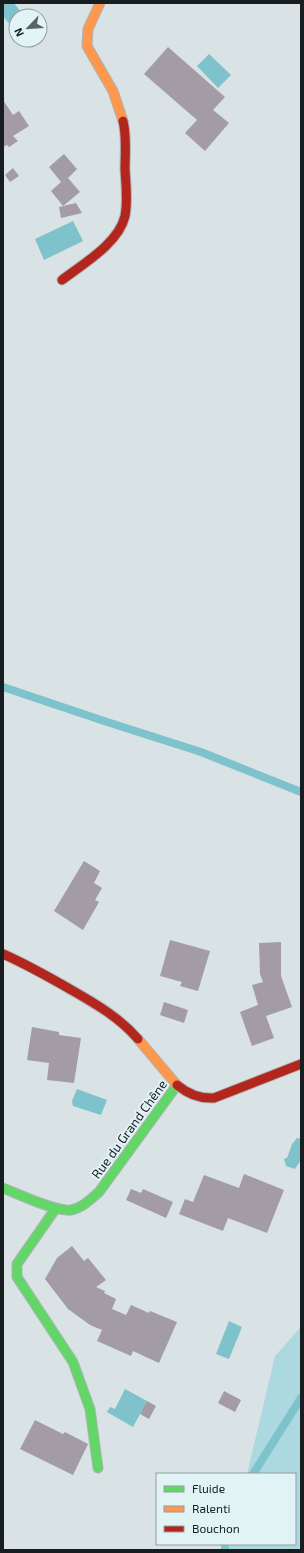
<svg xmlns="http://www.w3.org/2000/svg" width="304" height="1553" font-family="'Exo 2',sans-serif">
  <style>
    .green { fill: #acd9e0 }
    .water { fill: #7ec2cc }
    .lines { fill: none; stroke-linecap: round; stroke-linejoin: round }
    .stream { stroke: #7ec2cc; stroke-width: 8 }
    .building { fill: #a39ca4 }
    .fast-casing { stroke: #aeb4b6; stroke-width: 11 }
    .slow-casing { stroke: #aeb4b6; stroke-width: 11 }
    .jam-casing { stroke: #aeb4b6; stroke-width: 11 }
    .fast { stroke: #63d668; stroke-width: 9 }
    .slow { stroke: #ff974d; stroke-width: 9 }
    .jam { stroke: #b3261e; stroke-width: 9 }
    .labels { text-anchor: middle; stroke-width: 4; stroke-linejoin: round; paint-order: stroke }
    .street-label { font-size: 13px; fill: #181e20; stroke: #e2f3f6 }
  </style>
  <rect width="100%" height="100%" fill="#d9e2e4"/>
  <path class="green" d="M301,1327V1550H229L230,1544H295V1474H247L275,1356Z"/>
  <path class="water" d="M3,3H14L24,16H16V32L3,16Z
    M209,54L231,75L218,88L197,66Z
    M73,221L83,241L44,260L35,239Z
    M77,1089L107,1100L101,1115L73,1106L72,1101Z
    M297,1138L301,1139V1160L295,1169L286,1166L284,1159L287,1158L292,1144Z
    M229,1321L242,1327L229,1359L216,1354Z
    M125,1389L147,1401L133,1427L107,1412L110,1407L115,1409Z"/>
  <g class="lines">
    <path class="stream" d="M3,687L104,721L201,752L301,792
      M253,1474L301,1398
      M225,1544V1550"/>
  </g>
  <path class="building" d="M168,47L225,97L213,110L229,123L205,151L185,133L197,120L144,74Z
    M3,100L13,115L19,111L29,126L13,136L18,141L9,147L7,145L3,147Z
    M64,154L77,169L68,178L80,192L63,206L51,191L61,182L49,167Z
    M13,168L19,176L10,182L5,175Z
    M76,203L82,213L61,218L59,207Z
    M84,861L100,871L94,883L102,888L95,900L99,902L83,930L54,911Z
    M170,940L210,951L198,991L180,986L182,982L160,976Z
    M281,942V976L292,1007L266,1016L274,1038L252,1046L240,1012L258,1005L252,985L263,982L260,974L259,943Z
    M164,1002L188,1010L184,1023L160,1015Z
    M32,1027L59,1032V1035L81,1038L74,1083L47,1080L49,1063L27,1060Z
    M244,1174L284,1190L267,1233L228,1218L223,1231L179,1214L185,1199L193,1202L204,1175L239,1188Z
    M131,1189L141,1193L143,1189L173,1202L166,1218L126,1200Z
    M72,1246L84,1261L88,1258L106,1280L96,1287L105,1291L104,1293L116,1299L112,1309L126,1315L131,1305L149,1313L150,1311L177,1322L159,1363L133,1351L131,1356L97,1341L102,1330L90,1325L68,1309L45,1279L57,1258Z
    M224,1391L241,1400L235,1412L218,1403Z
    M147,1401L156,1406L149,1419L140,1414Z
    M35,1420L63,1434L65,1432L88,1444L73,1475L20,1449Z"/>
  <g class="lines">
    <defs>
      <path id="fast" d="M3,1188C18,1194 56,1212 71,1210C82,1208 91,1199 99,1192L177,1085
        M56,1208L17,1264V1277L73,1362L90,1409L98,1468"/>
      <path id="slow" d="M100,3L88,29L87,46L113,91L123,121
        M138,1039L176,1084"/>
      <path id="jam" d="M62,280C83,264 119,243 125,216C128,201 126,185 125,170C125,154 127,137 123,121
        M3,954C26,964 47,976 68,988C94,1003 118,1016 138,1039
        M177,1085C188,1094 199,1099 214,1098L301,1064"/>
    </defs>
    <use href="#fast" class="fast-casing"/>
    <use href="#slow" class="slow-casing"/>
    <use href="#jam" class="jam-casing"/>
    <use href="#fast" class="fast"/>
    <use href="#slow" class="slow"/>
    <use href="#jam" class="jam"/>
  </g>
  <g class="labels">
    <g class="street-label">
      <text transform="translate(129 1129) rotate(-54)" y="5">Rue du Grand Chêne</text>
    </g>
  </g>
  <rect width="304" height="1553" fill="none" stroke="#181e20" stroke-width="8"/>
  <rect x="156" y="1473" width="140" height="72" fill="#e2f3f6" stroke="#919ea0"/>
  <rect x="164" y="1486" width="20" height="6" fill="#63d668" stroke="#919ea0"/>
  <text x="192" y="1493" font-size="12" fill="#181e20">Fluide</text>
  <rect x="164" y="1506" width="20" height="6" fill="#ff974d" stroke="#919ea0"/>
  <text x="192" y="1513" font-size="12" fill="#181e20">Ralenti</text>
  <rect x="164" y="1526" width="20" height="6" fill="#b3261e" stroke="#919ea0"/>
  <text x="192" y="1533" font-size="12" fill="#181e20">Bouchon</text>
  <g transform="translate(28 28) rotate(245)"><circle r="19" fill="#e2f3f6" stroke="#919ea0"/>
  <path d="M0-3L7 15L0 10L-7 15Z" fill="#5c6365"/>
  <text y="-6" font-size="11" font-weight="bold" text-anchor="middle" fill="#181e20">N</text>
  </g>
</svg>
